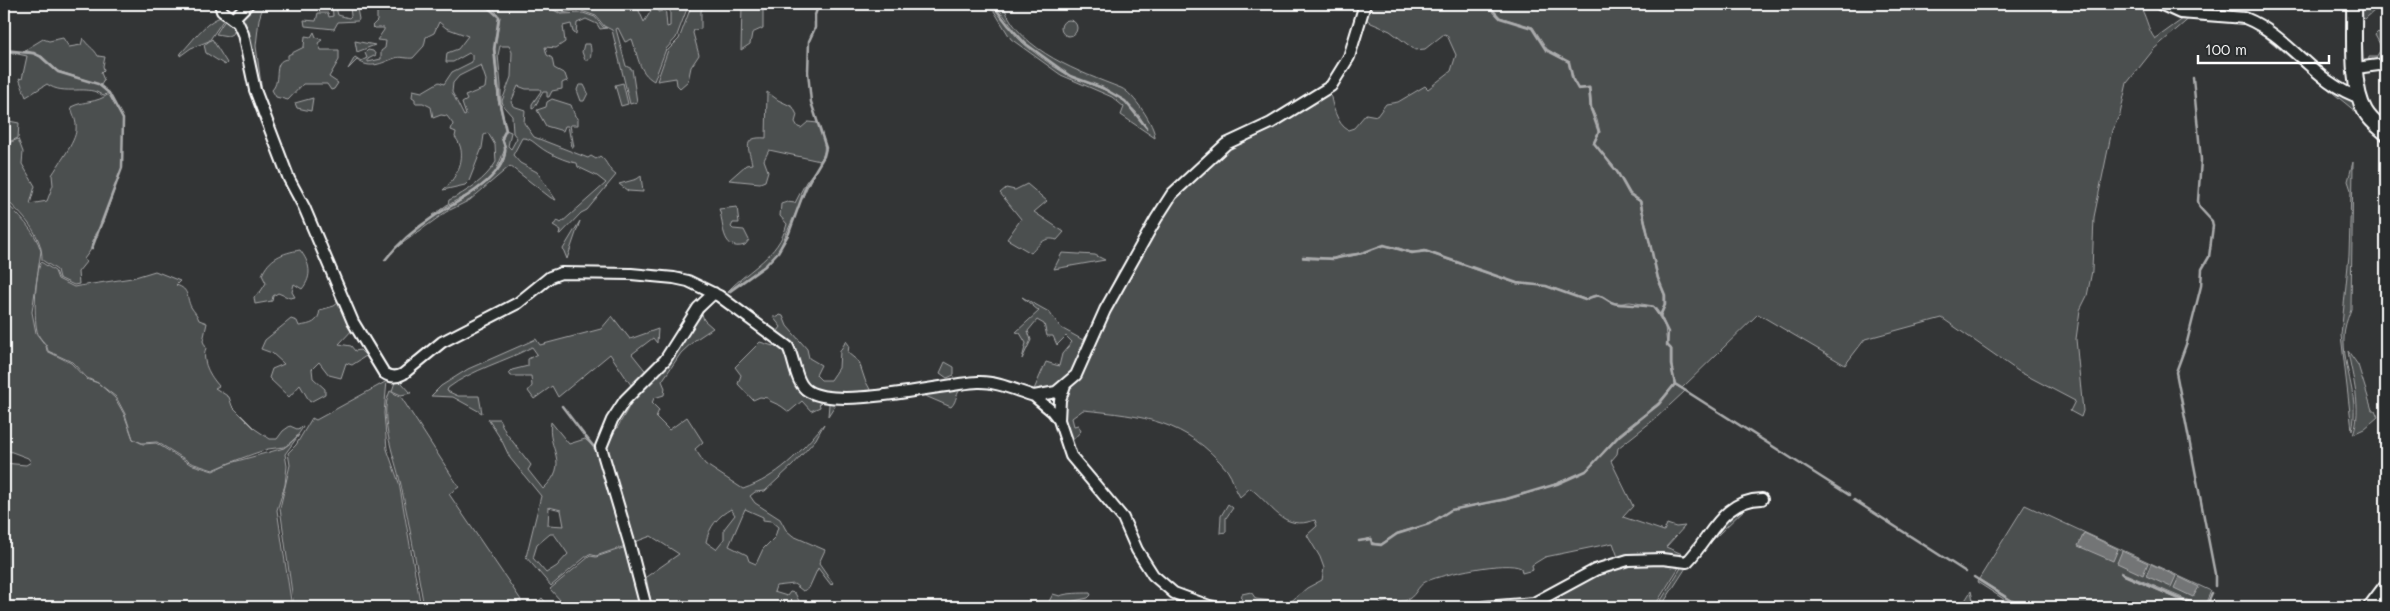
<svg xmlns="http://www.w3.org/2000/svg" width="2390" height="611" font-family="Mali,sans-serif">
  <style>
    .green { fill: #4c4f50; stroke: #a6a7a8; fill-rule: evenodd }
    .water { fill: #737576; stroke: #abacad }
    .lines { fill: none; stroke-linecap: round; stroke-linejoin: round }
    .stream { stroke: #abacad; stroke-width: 2.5 }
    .minor-casing { stroke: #fff; stroke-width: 14 }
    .secondary-casing { stroke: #fff; stroke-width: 18 }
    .minor { stroke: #2a2d2e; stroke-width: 10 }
    .secondary { stroke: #2a2d2e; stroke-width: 14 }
  </style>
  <rect width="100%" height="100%" fill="#333536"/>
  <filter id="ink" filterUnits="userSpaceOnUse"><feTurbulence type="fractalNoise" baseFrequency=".02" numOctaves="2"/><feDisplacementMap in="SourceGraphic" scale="10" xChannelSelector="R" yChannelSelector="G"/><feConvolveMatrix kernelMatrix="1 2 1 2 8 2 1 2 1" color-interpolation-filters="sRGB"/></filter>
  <g filter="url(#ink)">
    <path class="green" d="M249,4H264L259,19L256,46L263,100L269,114L270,126L256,90L244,34L236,18Z
      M332,4H335L338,15L349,18L351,16L350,7L342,4H356L359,19L358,21L338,22L334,29L305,26L304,20L316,21L318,13H328L329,17L333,16Z
      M379,4H484L499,17L494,49L498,100L505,130L501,137L505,149L494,175L470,194L455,201L432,216L448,204L449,200C467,192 486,179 496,162L495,145L488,133L484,135L482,148L469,181L465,185L443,190C458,177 469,154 455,137L456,132L451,130L453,124L447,116L441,115L433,118L431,107L423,103H415V99L412,97L413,90L422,92L439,82L444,84L452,72L472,62V55L469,53L453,62H446L447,53L458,49L468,36L446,28L439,22L434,33L426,37L424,46L413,58C407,59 401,56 395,58C381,63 371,70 357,60L348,69L355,57L361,61L367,58L365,53L368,50L373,51L376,55L368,59V62L381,59V51L385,48L386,41L377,40L384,30V28H374L372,26L377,21V7ZM481,65L486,80L485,88L465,96L467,100L462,103L466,115L464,116L452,92L453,83L459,76Z
      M485,4H542L561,14L583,13L595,17L603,27L607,28L600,29L597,24L586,19L577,23L576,34L573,32L571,24L563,26L565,42L556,48L545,47L547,55L552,58L554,68L565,74L568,83L566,81L562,83V89L552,91L549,97H547V92H543L534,108L532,109V104L541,91L540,89H526L518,86L511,102L513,106L525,110L524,123L534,137L588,158L591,156L596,159L600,156C608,162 608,170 616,175L587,210L581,213L560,235L561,230L553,225L558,221L561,223L606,183L597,176L578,167L577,163C567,162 547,153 540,147C534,143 531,138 522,138L513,155L520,163L537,172L556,200L551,198L510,166L470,200L446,212L393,250C406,239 419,228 433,218C455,202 505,182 506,149C506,146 503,141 503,138L506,130L511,132L508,146L511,149L517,138L513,133L512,116L504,107L502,101L511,77L512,52L509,46H500L498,55L501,85V106L495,49L500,17L493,8Z
      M543,4H636L644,22L651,11L652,4H657L658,12L662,11L665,5L667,27L670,26V9L675,7L677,4L688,6L676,38L666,49L654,81C638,72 638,55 632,39L625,42L618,28L616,29L626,66L632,69L637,102L630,104L612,30L604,26L596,16L579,10L562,13Z
      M692,4H705L701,11V29L694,30L693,33L699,55L691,67L688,81L680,88L677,85L676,78L657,81L668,50L679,39Z
      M742,4H763V28L752,33L750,44L741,50Z
      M984,4H992C1002,13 1008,27 1017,37C1027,48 1041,57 1053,66C1075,82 1104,85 1125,102C1134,110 1139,121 1147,129C1129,93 1103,91 1071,76C1055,68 1041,55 1027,45C1013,33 1007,15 993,4H1005L1004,7C1021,52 1080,72 1121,88C1133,93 1155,125 1155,138L1121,115L1124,107L1112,97L1061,75L1011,39L994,11Z
      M1368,4H1486L1500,18L1532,28L1546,50L1568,62L1572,80L1578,89L1589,88L1590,109L1596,121L1598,132L1593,143L1614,168L1629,195L1640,202L1657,278L1664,295V305L1660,314L1654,306C1646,305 1637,303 1630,302C1626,302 1622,304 1618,303C1603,302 1606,289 1585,299L1547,286L1517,283L1426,251L1412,252L1384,245L1362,253L1342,255L1333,258H1302C1322,261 1342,258 1361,254C1368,252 1376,246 1383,246C1399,244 1410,256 1425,252L1517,284L1546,286L1585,300C1606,290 1603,303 1618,304C1630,305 1641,305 1653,307L1665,327L1667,345L1671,349V365L1674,384L1658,403L1619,434L1586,471L1545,488L1506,499L1450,510L1429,524L1397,533L1381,544L1373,543L1372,538L1358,541L1371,539L1372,544L1381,545L1397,534L1429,524L1451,510L1506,500L1545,488L1587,471L1620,435L1659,404L1675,385L1685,391L1656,418L1618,448L1617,454L1611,461L1633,506L1623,517L1664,531L1667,524L1676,527L1685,526L1666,547L1689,557L1619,560L1613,543L1545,557L1532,565L1533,570L1522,573L1521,568C1506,560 1444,574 1427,581C1417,585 1416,598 1404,601C1396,603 1381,599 1376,607H1246L1247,604L1241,602L1242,594L1251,592L1256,599L1289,603L1307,588L1322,580L1324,568L1320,557L1307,535L1317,526L1315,520C1282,532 1273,505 1250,488L1240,497C1234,488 1233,478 1227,470C1186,420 1144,416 1083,410L1072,418L1074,426L1078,425L1081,431L1069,444L1061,415L1067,387L1107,311L1174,196L1227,146L1325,92L1351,57C1348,72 1341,82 1330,92C1332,105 1337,124 1348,130L1354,128L1366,114L1377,116L1386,104L1398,102L1425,86L1428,89L1451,71L1456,55L1447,35L1444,34L1425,49L1415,50L1390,31L1371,23L1363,16Z
      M1488,4H2138C2147,15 2147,29 2155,39L2187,16H2192L2154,49L2127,83L2120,114L2112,130L2094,217L2092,271L2087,296L2080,310L2076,339L2083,411L2081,417L2070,411L2075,401L2018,371L1942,318L1865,339L1845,365L1758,314L1682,388L1675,384L1672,365V349L1668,345V332L1661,316L1665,305V295L1658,278L1641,201L1630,194L1615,168L1594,143L1600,132L1597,120L1592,109L1590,87L1578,88L1573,79L1569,62L1547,49L1533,27L1500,17Z
      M2359,4H2382L2384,7L2382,11L2375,10L2365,19L2362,17L2363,65L2360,63Z
      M226,16L209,41L191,48L180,56L181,53C194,40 207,18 226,16Z
      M227,17L234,21V33L228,36L216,34Z
      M1061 28a8 8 0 1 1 16 0a8 8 0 1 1-16 0Z
      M2252,23L2358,102L2356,112L2253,27Z
      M314,32L316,37L322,40L318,43L321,50H339V60L329,77L338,83L334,89L331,90L327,84H303L288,100L276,97L272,90C282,80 271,60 288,59V55L304,47L305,36L311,37Z
      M2378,32L2386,38V62L2368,65L2369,57H2376L2382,48L2375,35Z
      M63,38L69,47L81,45L83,38C87,46 94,48 98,56L105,57L103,66L104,70L101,73L104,80L101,85L58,71L42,56L25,50L43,39L49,41Z
      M212,39L227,63L225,65L206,53L204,45Z
      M355,41L375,45L357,52Z
      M584,44H590C591,48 592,57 589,60H585L582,52Z
      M4,51L33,54L41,57L57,72L98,84L108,93L103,96C88,83 64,97 47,84L26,97L19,78L22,79L27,56Z
      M623,83L628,104L621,106L615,85Z
      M579,85H584L588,93L584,101H581L577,90Z
      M767,92L778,100L793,107L797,115L795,122L798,127L801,128L808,122L818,123C822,136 829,148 820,161L769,150L764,160L768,171L765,181L760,183L729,180L746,165L752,164C749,149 741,136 766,138Z
      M109,94L123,120L122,168L103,222L95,234L90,251L84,259L86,262L78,272L79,284L74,285L59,278L57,270L42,260C43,235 22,214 4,198V145L18,139L23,152L22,164L35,186L30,204L47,201L53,185L52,175C58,165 76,141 76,130C77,121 73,115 71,107C85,100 95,104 109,94Z
      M313,98L311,111L297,108L295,103Z
      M552,99L571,105L575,116L578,118V125H570L574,147H572L568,126H565L563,131L546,126L537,110L546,107L547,102Z
      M4,120L19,123L18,138L4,144Z
      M2353,162L2351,309C2349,315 2346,322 2345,328C2339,362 2361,395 2352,430L2341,335L2349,255L2351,190L2348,181Z
      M815,170L778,252L765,265L728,291C750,268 778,257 787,224L780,216L781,204L787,202L795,203L806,182Z
      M641,176L643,192L628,191L619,184L637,179Z
      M1027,184L1047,201L1034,212L1064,232L1057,240C1044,236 1040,244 1031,253L1007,239L1021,219L1000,193L1006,188L1015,190Z
      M4,201C18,214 36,232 41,251L32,312L36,333L46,346L47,351L71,363L86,379L98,383L115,398L124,414L133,439L143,444L156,443L190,464L213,471L230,463L284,448L299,435L285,454L287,466L285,485L277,510L292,607H4V463L26,465L31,462L28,458L4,449Z
      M737,207L739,223H733L731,227L733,229L744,230L749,240L745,245C720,253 724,220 719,209Z
      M580,221L567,259L563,249Z
      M300,250C310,263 313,276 302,289L294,284L292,292L295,297L290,298L278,293L273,296L272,301L255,304L254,297L261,291L266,283L262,275C269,258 282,253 300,250Z
      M1062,253L1095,255L1105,260L1054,269Z
      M41,262L55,271L58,279L74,287L79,286L132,278L155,271L180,281L176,285C190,289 186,298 191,307C194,312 197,314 199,320L207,323L203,341L206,348C201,361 210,376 219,386L215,388L229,397L232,406L255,429L270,439H277L283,431L290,426L297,429L303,427C299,434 292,444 284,447C279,448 273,448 268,449C249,455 231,462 213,470L191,463L157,442L142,443L133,439L125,414L116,397L98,383L87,378L72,362L48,351C47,343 41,341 38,334C33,322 35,274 41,262Z
      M1119,270L1126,272L1085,353L1065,385L1032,394L1046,362L1059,366L1062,354L1072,342L1066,336L1057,345L1053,336H1047L1044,324L1037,320L1028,331L1031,340L1022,359L1026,343L1020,333L1016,332L1039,311L1022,297L1049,312L1061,328L1083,340L1089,333Z
      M716,297C736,311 760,325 779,341C806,365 781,400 839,399L828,416L829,404L824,401L819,402L820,407L811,411L802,401L789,412L781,406L770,401L768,398L760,397L753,400L738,384L741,375L735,367L760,342L773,346L777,342L716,299L702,314L704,320L713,328L695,340L681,353L662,381L665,388L664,395L654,398L652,403L659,410L656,417L669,430L687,417L703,442L695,449L705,464L743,489C778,477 800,453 824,424L816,439L793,465L765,491L755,492L750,496L755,503L780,519L786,530L793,536L825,550L819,563L833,583L831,585L818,568L809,588L803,591L794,584L776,586L774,592L787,596L790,592L795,593L801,605L805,607H652L646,577L679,554L651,536L635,542L605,449L637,393L672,355L702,308ZM731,509L735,515L724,529V539L716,549L706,542C709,527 718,516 731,509ZM745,509L763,517V520L771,521L778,527L775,537L763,549L756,564L749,561L747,555L729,546Z
      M342,300L355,327L339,344L351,346L355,351L360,350L366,356L352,365L346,363L341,378L329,375L319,362L312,369L313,378L325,389V394L310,402L300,385L289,397L269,378L272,369L284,364L272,353L261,349L265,340L291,319L297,321L299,326C312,324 318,323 320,310L334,306Z
      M780,315L783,316L787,326L807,349L809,358L821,365L816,375L821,380H831L839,368L840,351L846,341L849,345L848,353L859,362L865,380L873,395L809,390L797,366L775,335L781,327L773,317H778Z
      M612,316L630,339L658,329L657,343L653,338L632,354L648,374L633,388L610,354L558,397L552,386L534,399L528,391L532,386L531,376H511L509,373L512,370L528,366V359L537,354L532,347C504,362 473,369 448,388L447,391L458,396H479L482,413L453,397L431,396L441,386L468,369L536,339L540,345L601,329Z
      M2348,351L2358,365L2372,410H2375L2378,417L2364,429L2353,434C2363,408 2352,377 2348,351Z
      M945,362L954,367V375L947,378L940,373Z
      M413,369L402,383L411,393L401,395L392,391L396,379Z
      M387,381L384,413L387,449L399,483L421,607H294L280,508L290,465L288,453L296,445L312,418L316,420Z
      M964,386C954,394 958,400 951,407L923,395L915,396Z
      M390,391L401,397L459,487L449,494L521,600L504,607H424C417,568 410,528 402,490C397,462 377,419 390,391Z
      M488,419H499L506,433L531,465L528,470L543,489C572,462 546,450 551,422L569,444L585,439L595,448L625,546L596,556L589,554L551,586L526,557L541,496L510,458L502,441ZM549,507L561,510L564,526L548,525ZM550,534H554L568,554L557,566L546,573L533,558L537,545Z
      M1753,501L1689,563L1664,602L1660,607H1657L1684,563L1732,509Z
      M1228,504L1233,508L1226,518V532L1220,533L1221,516Z
      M2025,505L2211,591L2204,607L2121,572V574L2195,607H2023L1979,579Z
      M626,547L645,607H553L560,600L550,589L590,556L596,557Z
      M1624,563L1681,564L1654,607H1497L1532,605L1561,589Z
      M1978,580L2019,607H2016L1977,582Z
      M1971,591L1973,600L1983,607H1961Z
      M1090,593L1091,595L1088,598L1060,604L1062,605L1133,606L1174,602L1175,598L1208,607H1046L1053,594L1060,596C1066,593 1082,593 1090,593Z
      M542,598L550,607H507L521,601V605L533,606Z
      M1193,598L1214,600L1242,607H1216Z"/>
    <path class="water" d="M2084,533L2118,549L2113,561L2078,546Z
      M2122,551L2148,563L2143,575L2117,563Z
      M2151,564L2176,576L2171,587L2146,576Z
      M2179,577L2199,587L2193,597L2174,588Z"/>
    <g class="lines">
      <path class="stream" d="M992,4L1009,26L1026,44L1070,76L1103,88L1125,101L1146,127
        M4,50L34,53L41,57L58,72L98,84L109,93L123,119L122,168L92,248
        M2193,78L2201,160L2198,201L2200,208L2212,221L2213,226L2209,257L2202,269L2201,286L2187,342L2176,372L2215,574V586
        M1303,257L1333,259L1362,253L1384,245L1412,253L1425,251L1517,283L1546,286L1585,300C1606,289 1603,303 1618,304C1630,305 1641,305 1653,307L1660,316
        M385,260C398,244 416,228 433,217C455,202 506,179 505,149C505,146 503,141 502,138L506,130L499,100L494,49L499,17L484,4
        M729,292L765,266L778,252L789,233L806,186L824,156L826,148L811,102L808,72L809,41L815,28V15L819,4
        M1675,384L1849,495
        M562,406L584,435
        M586,437L597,451
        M1854,500L1966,572
        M1359,541L1371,539L1372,544L1381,545L1397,534L1429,524L1451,510L1506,499L1557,484L1586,471L1620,435L1659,404L1675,384L1671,365V349L1667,345L1668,332L1660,316L1665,305V295L1658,278L1640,201L1630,194L1618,173L1594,143L1599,132L1591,109L1589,88L1578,89L1573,80L1569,62L1546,50L1532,28L1500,18L1487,4
        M2122,574L2199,607
        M1974,577L2021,607
        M2206,607L2212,594"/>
      <defs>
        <path id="minor" d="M220,4L222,11L238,23L243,34L255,90L289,179L304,207L353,322L384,373C390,377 396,378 403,374L442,342L518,303L550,277L561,273L631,274L674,278L688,281L719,296L788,347C795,360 795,383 808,391C840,410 940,384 978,382C996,381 1017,391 1034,396L1056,392L1076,375L1105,310L1156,219L1172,194L1226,144L1271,123L1331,86L1349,57L1365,4
          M2160,4L2180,13L2245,18C2290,36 2315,84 2361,98
          M234,18L248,4
          M2356,68L2386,64
          M1034,396L1052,411L1059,420L1071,456L1123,518L1137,550L1153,575L1174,593L1212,607
          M1059,420L1060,400L1065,385
          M646,607L629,542L601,447L612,420L625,400L665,360L698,308L714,293
          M1484,607L1534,603L1595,570L1628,560L1662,559L1687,562C1712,536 1722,500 1762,499"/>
        <path id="secondary" d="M2354,4C2355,34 2350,85 2365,111C2370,120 2379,127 2386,133
          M2371,607L2386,587"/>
      </defs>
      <use href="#minor" class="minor-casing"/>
      <use href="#secondary" class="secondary-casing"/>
      <use href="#minor" class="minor"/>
      <use href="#secondary" class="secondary"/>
    </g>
  </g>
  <rect width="2390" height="611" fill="none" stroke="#2a2d2e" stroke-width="20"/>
  <rect x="10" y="10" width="2370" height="591" fill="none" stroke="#fff" stroke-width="2" filter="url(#ink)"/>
  <path d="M2198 55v8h131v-8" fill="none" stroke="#ffffff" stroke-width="2.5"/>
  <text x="2205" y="55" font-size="15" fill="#ffffff" stroke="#2a2d2e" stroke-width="4" paint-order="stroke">100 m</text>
</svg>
